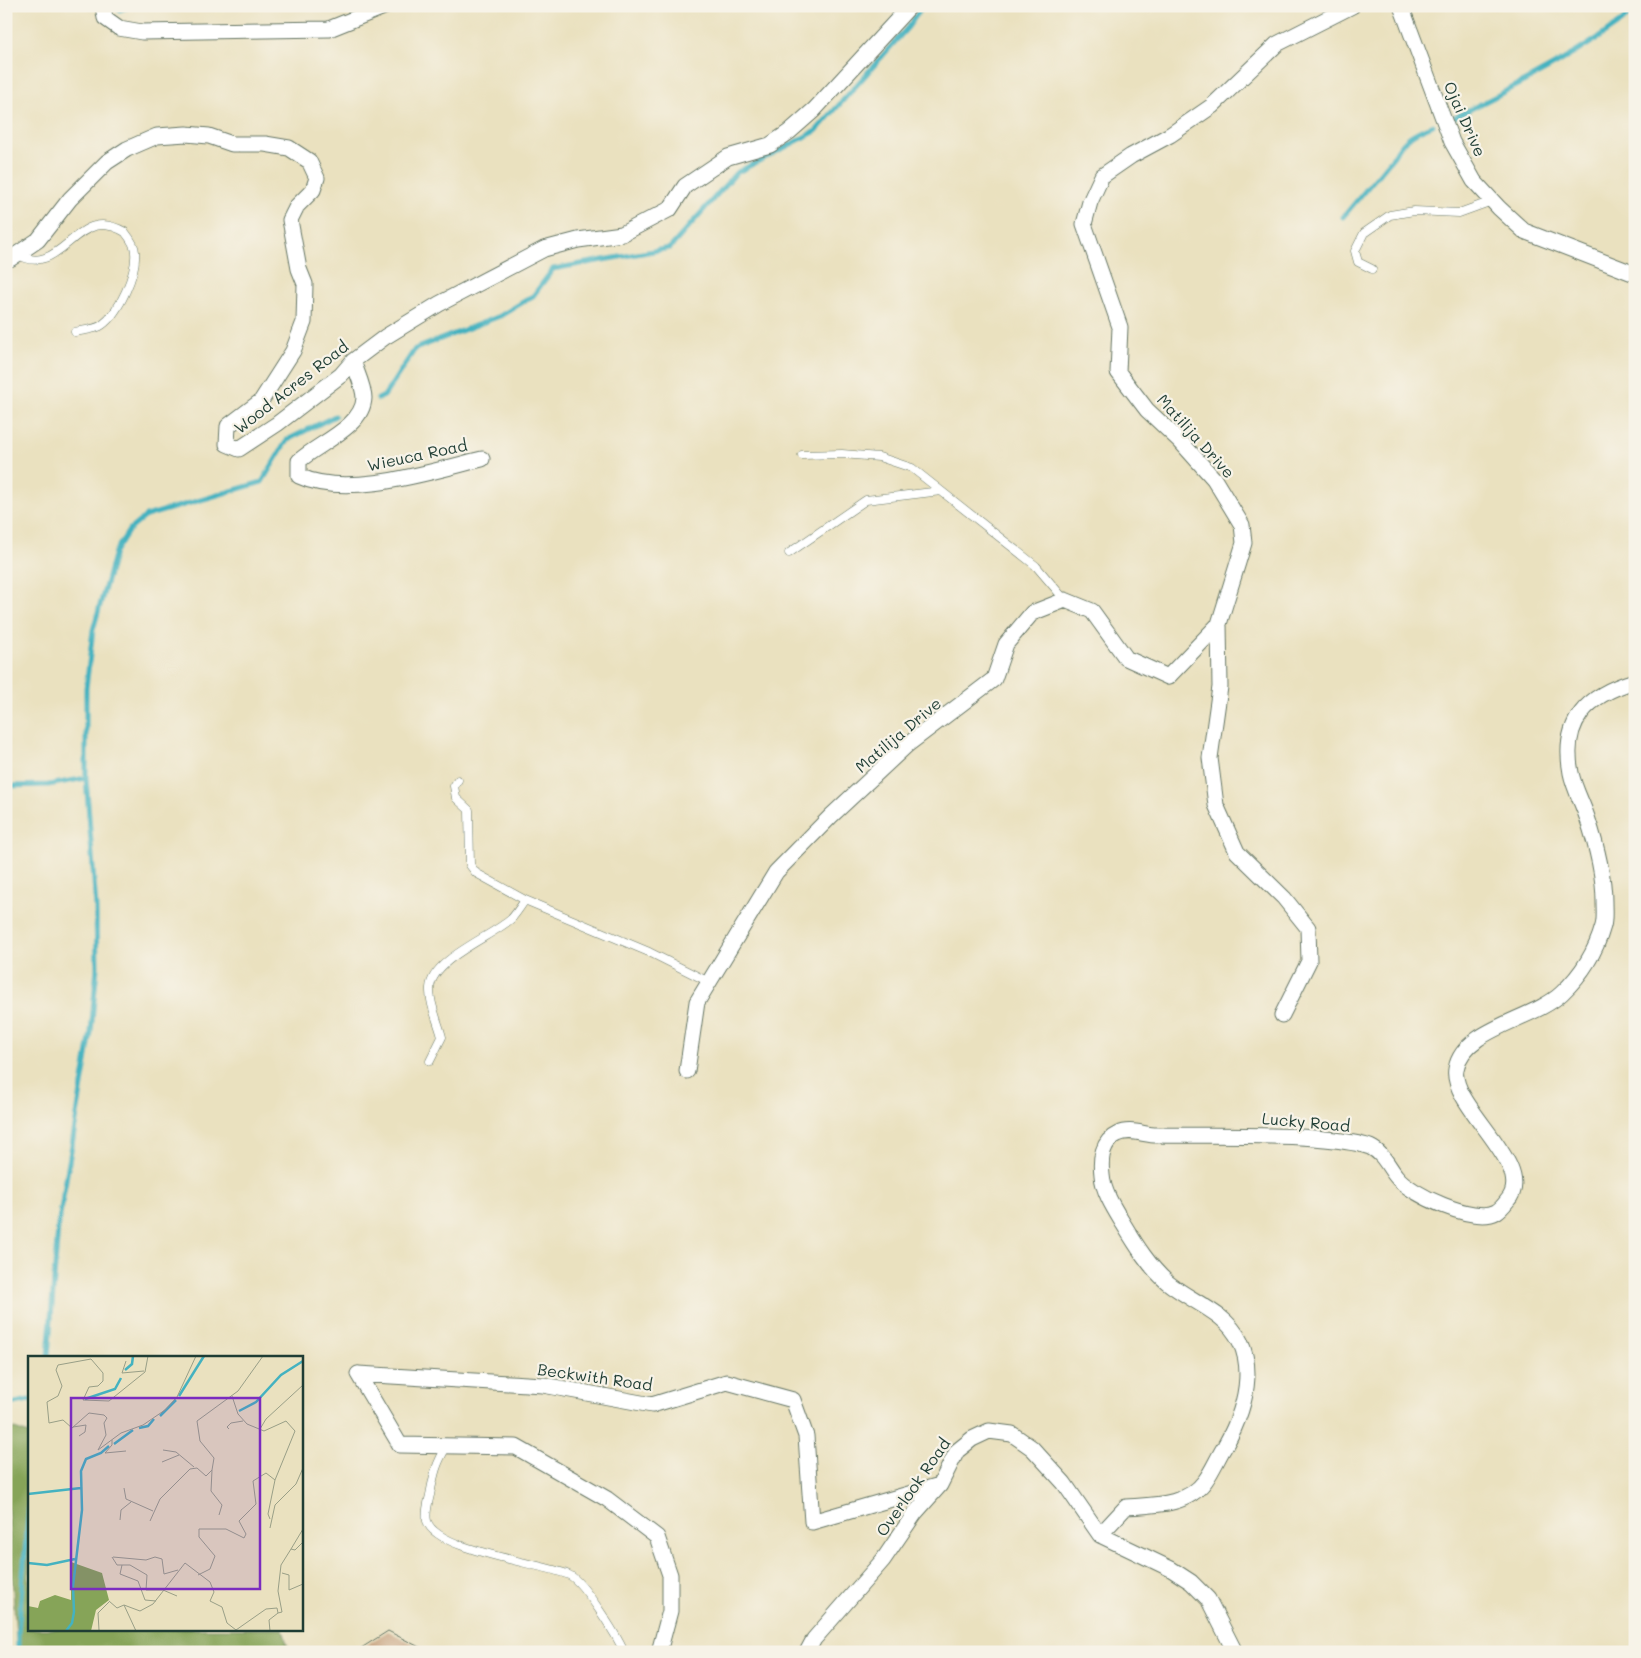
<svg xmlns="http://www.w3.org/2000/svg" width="1641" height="1658" font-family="Mali,sans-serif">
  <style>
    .forest { fill: #86a458; stroke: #527046 }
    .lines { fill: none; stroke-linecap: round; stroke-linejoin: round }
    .stream { stroke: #44b2c0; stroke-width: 5 }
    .building { fill: #c8a481 }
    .service-casing { stroke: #667665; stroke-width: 9 }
    .minor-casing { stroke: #667665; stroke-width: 17 }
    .service { stroke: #fff; stroke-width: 8 }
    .minor { stroke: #fff; stroke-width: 15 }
    .labels { text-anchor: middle; stroke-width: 4.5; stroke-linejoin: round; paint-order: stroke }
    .street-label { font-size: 16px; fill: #1f3d34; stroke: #f7f3e8 }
    .inset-river { fill: none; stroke: #44b2c0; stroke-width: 2.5 }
    .inset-road { fill: none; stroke: #999f87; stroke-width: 1 }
    .view { fill: #7b2cbf; fill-opacity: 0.15; stroke: #7b2cbf; stroke-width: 2.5 }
    .inset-edge { fill: none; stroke: #1f3d34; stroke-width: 2.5 }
  </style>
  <rect width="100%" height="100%" fill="#f7f3e8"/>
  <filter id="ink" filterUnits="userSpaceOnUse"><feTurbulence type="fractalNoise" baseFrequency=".02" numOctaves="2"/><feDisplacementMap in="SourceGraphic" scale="10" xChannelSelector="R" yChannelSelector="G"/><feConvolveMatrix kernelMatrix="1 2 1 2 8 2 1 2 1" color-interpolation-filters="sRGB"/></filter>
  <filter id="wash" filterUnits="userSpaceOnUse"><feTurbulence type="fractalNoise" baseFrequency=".0096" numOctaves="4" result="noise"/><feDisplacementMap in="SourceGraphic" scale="20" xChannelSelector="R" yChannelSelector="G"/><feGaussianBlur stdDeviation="1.12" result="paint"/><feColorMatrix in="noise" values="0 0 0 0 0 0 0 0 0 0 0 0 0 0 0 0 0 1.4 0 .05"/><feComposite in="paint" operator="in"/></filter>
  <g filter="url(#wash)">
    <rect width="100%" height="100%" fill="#eae1bf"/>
    <path class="forest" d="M6,1426L29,1434V1629H283L289,1652H17L6,1482Z"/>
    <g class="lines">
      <path class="stream" d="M120,10L131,6
        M1455,117C1518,85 1580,55 1635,11
        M1343,217L1394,156C1403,138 1415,132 1433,125
        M378,399L384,396L415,349L500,316L533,296L553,269L670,248L736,173L816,131L908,27L923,6
        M6,786L48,785L86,778
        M48,1357L58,1227L91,1032L97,968L96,907L86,778V688L93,630L115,552L129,530L146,516L262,482L287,440L335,416
        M6,1405L29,1400
        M18,1652V1633L29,1506"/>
    </g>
    <g id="blocks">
      <path class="building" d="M388,1631L429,1652H355Z"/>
    </g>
  </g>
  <g filter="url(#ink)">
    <use href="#blocks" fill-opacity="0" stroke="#667665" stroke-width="1"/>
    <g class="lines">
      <defs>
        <path id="service" d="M17,254C51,275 69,232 95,226C106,223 116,227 125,232C129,237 135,245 135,252C137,273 119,313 102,325C95,330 83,330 75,332
          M1372,269L1358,262L1355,251L1364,233L1390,215L1414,211L1459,213L1492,201
          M802,455L842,454L879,457L912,468L1036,566L1065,600
          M789,553L866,500L941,491
          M458,780L454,786L456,798L469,810L470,865L476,873L525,900L649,952L709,982
          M430,1061L442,1037C438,1021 429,1003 430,988C432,959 491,937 511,919C516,914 521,906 525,900
          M447,1446C436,1464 434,1473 430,1495C428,1503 425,1513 427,1521C436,1551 542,1563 569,1575C583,1581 617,1636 624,1652"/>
        <path id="minor" d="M103,6L105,18L119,28L142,32L329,29L386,6
          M1401,6L1452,142L1474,181L1499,208L1524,231L1635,274
          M6,259H10L38,240L70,199L107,162L127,149L157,136L186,134L209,136L232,144H265L289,148L309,161L317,178L313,190L297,206L290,220L299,269L305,284L304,322L293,351L261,401L228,426L227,444L239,449L277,424L341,375L353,361L385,337L439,304L544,249L578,240L622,234L670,209L685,186L728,157L770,145L789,132L814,110L910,6
          M353,361C356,371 364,387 364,398C363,427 317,444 299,461V476C347,499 432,471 482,459
          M1219,624L1220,687L1210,758L1216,805L1237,852L1284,898L1308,928L1309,961L1282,1015
          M687,1071L697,1002L776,872L831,816L907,745L994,679L1006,644L1032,613L1065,600L1092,611L1126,658L1168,677L1219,624L1244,543L1242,525L1214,479L1180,441L1147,410L1118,372L1120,327L1084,224L1090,202L1102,176L1131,156L1170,135L1212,106L1277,44L1352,6
          M358,1374L543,1385L652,1405L727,1382L793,1400L806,1436L812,1522L940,1485
          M358,1374L400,1445L516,1447L607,1499L657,1537L670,1575V1611L659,1652
          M1100,1535L1126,1507C1154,1505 1187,1506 1205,1481C1213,1470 1218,1457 1225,1446C1248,1405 1262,1350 1220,1317C1203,1304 1183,1295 1167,1282C1149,1266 1136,1245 1124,1225C1115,1210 1103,1192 1102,1175C1100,1159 1102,1141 1118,1134C1130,1128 1144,1135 1157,1135C1210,1136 1262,1134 1315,1138C1333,1140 1353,1141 1370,1147C1383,1153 1388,1166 1396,1176C1409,1194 1475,1224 1496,1212C1501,1209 1504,1205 1507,1201C1539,1167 1449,1106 1456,1069C1463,1028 1534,1020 1562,993C1581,975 1596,951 1603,926C1605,919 1604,910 1604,902C1604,874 1596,844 1587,817C1582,802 1574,788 1571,773C1561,721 1587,695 1635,681
          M807,1652L814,1639L883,1560L915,1513L940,1485L957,1451L972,1439L989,1431L1012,1434L1032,1448L1064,1483L1100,1535L1171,1569L1191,1582L1208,1599L1235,1652"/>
      </defs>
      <use href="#service" class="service-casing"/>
      <use href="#minor" class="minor-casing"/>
      <use href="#service" class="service"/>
      <use href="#minor" class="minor"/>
    </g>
  </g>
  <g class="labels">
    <g class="street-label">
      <text transform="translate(1465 119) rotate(66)" y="6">Ojai Drive</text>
      <text transform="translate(291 387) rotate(-38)" y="6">Wood Acres Road</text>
      <text transform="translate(1196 436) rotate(48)" y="6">Matilija Drive</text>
      <text transform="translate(417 455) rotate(-12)" y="6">Wieuca Road</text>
      <text transform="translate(898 735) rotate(-40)" y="6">Matilija Drive</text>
      <text transform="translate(1306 1122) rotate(5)" y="6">Lucky Road</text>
      <text transform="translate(595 1377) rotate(8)" y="6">Beckwith Road</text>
      <text transform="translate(913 1487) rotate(-55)" y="6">Overlook Road</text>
    </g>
  </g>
  <g transform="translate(28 1356)">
    <rect width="275" height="275" fill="#eae1bf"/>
    <path d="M43,206L74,217L81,244L68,254L63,275H0V250L10,252L12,245L27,239L43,244Z" fill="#86a458"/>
    <path class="inset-river" d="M97,14L104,8L105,0M151,40L176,0M57,43L87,33L93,22M211,55L228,46L253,19L275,5M132,60L148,44M111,72L120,70L126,63M86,88L105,74M0,138L53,132M0,207L19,209L47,203M38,275L44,267L46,256L45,230L54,154L53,115L58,103L73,97L81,90"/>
    <path class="inset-road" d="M120,0L117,16L81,45L55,44L61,31L70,30L75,25V17L63,3L30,9L28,14L34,30L30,40L19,46L21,67L35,64L44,72L61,57L76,59L79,62L76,67L78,79L70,94L93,77L115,69L137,54L149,41L168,0M98,5L94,17L116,15M204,40L210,58L219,68L236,75L258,65L267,75L247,124L240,158L242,163M45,71L58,69L57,76L51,80M201,73L199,71L203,67L215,65M232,73L238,63L275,29M84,84V89L77,97L98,95M135,94L148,96L166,111M134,106L151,99M184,114L183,135L194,149L191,159M96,132L98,143L125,155M92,164L93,154L103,146M122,165L132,143L162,113L169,112L178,120L184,114L186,102L172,85L169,65L210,35L235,0M242,172L247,149L268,128L275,112M275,173L263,193L267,194L275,186M84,201L89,209H102L119,219L118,234H135L149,240M85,201L118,204L127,201L134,203L136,218L150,214M94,209L92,218L110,225L117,244L128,245M254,217L261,219V234L275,228M170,219L182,213L187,200L171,181V173H198L216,182L218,178L211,165L228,148L225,125L238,117L247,124M81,245L89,252L96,249M250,257L254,256L250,235L253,209L263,193M71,274L70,257L81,246M108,275L96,249L112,255L125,248L157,207L182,226L186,236L182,245L194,251L199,267L208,274L238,253L249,252L250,257L241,264L242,275"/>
    <path class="view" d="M43,42H232V233H43Z"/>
    <rect width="275" height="275" class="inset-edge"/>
  </g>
  <rect width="1641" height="1658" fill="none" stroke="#f7f3e8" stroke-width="25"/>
</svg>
